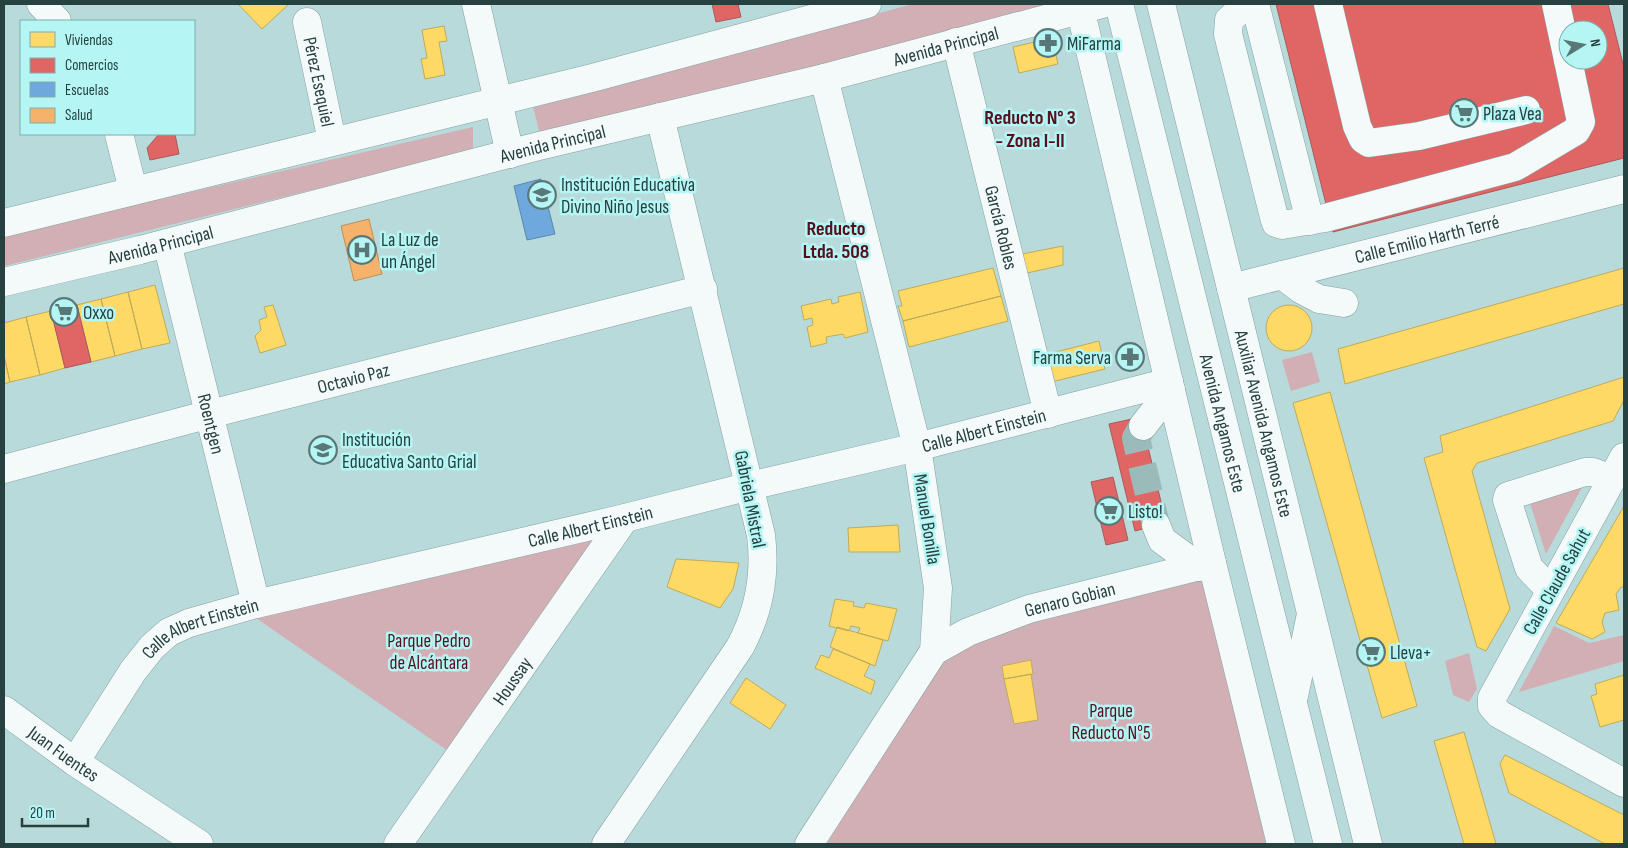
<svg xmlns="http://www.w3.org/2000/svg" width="1628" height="848" font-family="'Sofia Sans Condensed',sans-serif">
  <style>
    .green { fill: #d2afb4 }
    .homes { fill: #ffd966; stroke: #beab5b }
    .shops { fill: #e06666; stroke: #a85b5b; fill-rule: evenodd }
    .schools { fill: #6fa8dc; stroke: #5989ae }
    .health { fill: #f6b26b; stroke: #b8905e }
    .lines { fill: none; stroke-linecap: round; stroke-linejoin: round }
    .minor-tunnel { stroke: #9bbbbb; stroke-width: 28; stroke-dasharray: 28 14; stroke-linecap: butt }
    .minor-casing { stroke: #85a1a1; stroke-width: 29 }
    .major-casing { stroke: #85a1a1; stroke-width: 29 }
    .minor { stroke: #f4f9f9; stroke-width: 28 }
    .major { stroke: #f4f9f9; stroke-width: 28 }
    .labels { text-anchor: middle; stroke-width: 5; stroke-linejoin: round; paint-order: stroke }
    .poi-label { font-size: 19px; fill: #274141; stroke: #b5f6f5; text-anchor: start }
    .street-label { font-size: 19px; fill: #274141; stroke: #b5f6f5 }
    .park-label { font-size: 19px; fill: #590f1e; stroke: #b5f6f5 }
    .neighbourhood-label { font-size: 20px; font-weight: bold; fill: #55101e; stroke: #b5f6f5 }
  </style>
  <rect width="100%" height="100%" fill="#b8dada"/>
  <path class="green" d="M913,4H1042L1039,11L540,135L533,106Z
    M473,127V150L4,266V235Z
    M1312,352L1320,382L1291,391L1282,360Z
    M1585,482L1546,554L1529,500Z
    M602,533L448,751L256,618Z
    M1201,572L1266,844H827L932,669L975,641L1033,615Z
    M1554,626L1589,643L1624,635V661L1519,692Z
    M1469,653L1477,689L1469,702L1453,695L1445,661Z"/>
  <path class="homes" d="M238,4H289L262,29Z
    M444,26L447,41L439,42L445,75L425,79L421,59L427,58L422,30Z
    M1052,38L1058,64L1019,73L1013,47Z
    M1063,246V265L1027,273L1022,254Z
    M993,268L1001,296L903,321L898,306H902L898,291Z
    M1624,268V304L1345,384L1338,349Z
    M155,285L170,343L142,349L128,292Z
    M128,292L142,349L115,356L101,299Z
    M860,292L868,332L845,338L843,334L826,337L827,343L811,347L807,327L813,325L812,318L804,320L801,306L831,299L832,304L839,302L838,297Z
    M1001,296L1008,321L909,347L903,321Z
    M101,299L115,356L91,362L77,305Z
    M273,305L286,345L260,353L255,336L261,330L259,320L267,317L264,307Z
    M1266 328a23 23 0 1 1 46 0a23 23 0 1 1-46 0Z
    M51,311L65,368L40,375L26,317Z
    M26,317L40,375L10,382L4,356V323Z
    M1099,341L1105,369L1051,382L1044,355Z
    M4,356L10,382L4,384Z
    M1624,377V400L1613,421L1477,463L1472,471L1510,609L1486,651L1477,647L1424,458L1443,452L1440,436Z
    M1330,392L1417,706L1382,718L1293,403Z
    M1624,506V586L1620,588L1616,594L1619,610L1605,613L1602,622L1605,632L1592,639L1556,623Z
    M898,525L900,552H849L848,528Z
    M676,559L739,563L733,589L720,608L667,587Z
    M835,599L854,602L853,606L864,608L866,603L897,609L888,641L858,633L860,628L851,626L849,631L829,626Z
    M837,627L883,640L875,666L830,647Z
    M833,649L870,664L864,676L875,681L871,694L815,668L821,655L829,658Z
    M1031,660L1033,674L1004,679L1002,666Z
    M1031,674L1038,720L1014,724L1004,679Z
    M1624,675V720L1600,727L1591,696L1597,694L1595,684Z
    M746,678L786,705L770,729L730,703Z
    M1464,732L1496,844H1464L1434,741Z
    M1505,755L1624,815V844H1605L1509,793L1500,764Z"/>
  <path class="shops" d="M712,4H738L741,17L716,22Z
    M1276,4H1608L1624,68V158L1333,232ZM1568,30H1598V60H1568Z
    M159,134H175L179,154L150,160L147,148Z
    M77,305L91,362L65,368L51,311Z
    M1141,417L1166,523L1135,531L1109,424Z
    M1113,477L1128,540L1106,545L1091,482Z"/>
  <path class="schools" d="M541,179L555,234L527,240L514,186Z"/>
  <path class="health" d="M369,219L382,274L354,281L341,226Z"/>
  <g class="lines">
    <path class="minor-tunnel" d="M1143,426L1136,438L1156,525"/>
    <defs>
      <g id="minor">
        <path d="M41,4L57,21"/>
        <path d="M476,4L510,154"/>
        <path id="s1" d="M1161,4L1368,844"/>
        <path d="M1247,4L1229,20L1228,34L1274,217L1276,223L1282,225L1325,218L1515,167L1576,131L1581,122L1568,60"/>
        <path d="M1255,4L1310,221"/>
        <path d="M1328,4L1357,126L1363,139L1369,143L1419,136L1526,110"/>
        <path d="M1556,4L1568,60"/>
        <path id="s2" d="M307,22L332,141"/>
        <path id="s3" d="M956,42L1048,414"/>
        <path d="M119,134L133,190"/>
        <path id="s4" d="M167,243L256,604"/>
        <path d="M1282,275L1302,290L1319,299L1344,303"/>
        <path id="s5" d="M1231,288L1624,189"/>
        <path d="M1143,426L1171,390"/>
        <path d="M1624,457L1492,698V706L1499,714L1624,783"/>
        <path id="s6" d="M4,469L210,414L703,289"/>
        <path d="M1156,525L1162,540L1199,567"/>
        <path d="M1550,590L1529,568L1507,500L1508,496L1585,472H1593L1611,479"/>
        <path id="s7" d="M934,651L968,632L1029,609L1212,563"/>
        <path id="s8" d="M4,710L75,762L199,844"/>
        <path id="s9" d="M75,762L133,671L152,647L169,632L189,623L256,604L625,518L750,486L917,447L1169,382"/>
        <path id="s10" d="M398,844L625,518"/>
        <path d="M606,844L740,647C759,612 766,575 761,535L660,117"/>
        <path d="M809,844L934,651L938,588L917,447L824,78"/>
      </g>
      <g id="major">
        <path d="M1079,4L1212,563L1281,844"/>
        <path id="s11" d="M1119,4L1328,844"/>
        <path d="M4,223L592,78L867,4"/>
        <path id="s12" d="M4,282L140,250L539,146L824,78L1102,4"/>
        <path d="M1294,696L1311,614"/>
      </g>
    </defs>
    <use href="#minor" class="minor-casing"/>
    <use href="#major" class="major-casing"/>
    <use href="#minor" class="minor"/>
    <use href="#major" class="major"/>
  </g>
  <defs>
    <symbol id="pharmacy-ring" viewBox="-11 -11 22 22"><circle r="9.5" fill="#b5f6f5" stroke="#5a7777" stroke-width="1.5"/><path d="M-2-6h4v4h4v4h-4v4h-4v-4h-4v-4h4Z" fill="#5a7777"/></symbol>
    <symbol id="supermarket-ring" viewBox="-11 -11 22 22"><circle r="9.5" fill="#b5f6f5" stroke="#5a7777" stroke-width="1.5"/><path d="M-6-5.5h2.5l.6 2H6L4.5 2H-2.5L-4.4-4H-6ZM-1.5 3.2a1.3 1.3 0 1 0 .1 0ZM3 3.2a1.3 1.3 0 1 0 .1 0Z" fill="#5a7777"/></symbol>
    <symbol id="school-ring" viewBox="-11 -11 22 22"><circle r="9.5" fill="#b5f6f5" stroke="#5a7777" stroke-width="1.5"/><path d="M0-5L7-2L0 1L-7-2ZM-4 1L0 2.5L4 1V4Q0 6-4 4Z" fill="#5a7777"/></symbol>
    <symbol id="hospital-ring" viewBox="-11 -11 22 22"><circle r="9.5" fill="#b5f6f5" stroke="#5a7777" stroke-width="1.5"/><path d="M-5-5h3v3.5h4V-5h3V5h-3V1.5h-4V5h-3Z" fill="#5a7777"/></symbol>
  </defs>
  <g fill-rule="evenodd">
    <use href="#pharmacy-ring" x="1032" y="27" width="32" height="32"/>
    <use href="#supermarket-ring" x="1448" y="97" width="32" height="32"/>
    <use href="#school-ring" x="526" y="179" width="32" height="32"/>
    <use href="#hospital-ring" x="346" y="234" width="32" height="32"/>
    <use href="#supermarket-ring" x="48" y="296" width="32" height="32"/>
    <use href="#pharmacy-ring" x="1114" y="341" width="32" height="32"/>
    <use href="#school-ring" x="307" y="434" width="32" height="32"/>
    <use href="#supermarket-ring" x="1093" y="495" width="32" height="32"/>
    <use href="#supermarket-ring" x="1355" y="636" width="32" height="32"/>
  </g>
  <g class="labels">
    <g class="poi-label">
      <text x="1067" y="50">MiFarma</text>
      <text x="1483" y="120">Plaza Vea</text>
      <text x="561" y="191">Institución Educativa<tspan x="561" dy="22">Divino Niño Jesus</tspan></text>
      <text x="381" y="246">La Luz de<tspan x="381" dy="22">un Ángel</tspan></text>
      <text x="83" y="319">Oxxo</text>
      <text x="1111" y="364" text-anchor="end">Farma Serva</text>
      <text x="342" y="446">Institución<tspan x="342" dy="22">Educativa Santo Grial</tspan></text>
      <text x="1128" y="518">Listo!</text>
      <text x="1390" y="659">Lleva+</text>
    </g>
    <g class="street-label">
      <text dy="7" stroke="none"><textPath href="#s12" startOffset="971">Avenida Principal</textPath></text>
      <text dy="7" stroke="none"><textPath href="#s2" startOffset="61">Pérez Esequiel</textPath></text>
      <text dy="7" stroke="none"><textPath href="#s12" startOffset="566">Avenida Principal</textPath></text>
      <text dy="7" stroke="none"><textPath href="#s3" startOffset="191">García Robles</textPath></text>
      <text dy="7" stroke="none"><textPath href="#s5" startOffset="202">Calle Emilio Harth Terré</textPath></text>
      <text dy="7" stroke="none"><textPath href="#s12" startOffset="161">Avenida Principal</textPath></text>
      <text dy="7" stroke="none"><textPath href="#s6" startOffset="361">Octavio Paz</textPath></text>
      <text dy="7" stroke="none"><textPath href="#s4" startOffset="186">Roentgen</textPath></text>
      <text dy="7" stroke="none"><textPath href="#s11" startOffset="432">Avenida Angamos Este</textPath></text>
      <text dy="7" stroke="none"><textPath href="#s1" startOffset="432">Auxiliar Avenida Angamos Este</textPath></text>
      <text dy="7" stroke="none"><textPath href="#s9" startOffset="1001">Calle Albert Einstein</textPath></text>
      <text transform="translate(751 499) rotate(79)" y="7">Gabriela Mistral</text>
      <text transform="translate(928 519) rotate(81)" y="7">Manuel Bonilla</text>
      <text dy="7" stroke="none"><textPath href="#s9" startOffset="596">Calle Albert Einstein</textPath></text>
      <text transform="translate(1556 581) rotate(-61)" y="7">Calle Claude Sahut</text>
      <text dy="7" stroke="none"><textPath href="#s7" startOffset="146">Genaro Gobian</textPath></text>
      <text dy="7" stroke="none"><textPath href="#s9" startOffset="191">Calle Albert Einstein</textPath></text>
      <text dy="7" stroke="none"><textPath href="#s10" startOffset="199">Houssay</textPath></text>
      <text dy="7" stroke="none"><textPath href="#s8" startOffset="74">Juan Fuentes</textPath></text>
    </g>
    <g class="park-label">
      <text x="429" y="647">Parque Pedro<tspan x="429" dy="22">de Alcántara</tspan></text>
      <text x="1111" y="717">Parque<tspan x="1111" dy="22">Reducto N°5</tspan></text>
    </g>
    <g class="neighbourhood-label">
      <text x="1030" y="124">Reducto N° 3<tspan x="1030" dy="23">- Zona I-II</tspan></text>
      <text x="836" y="235">Reducto<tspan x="836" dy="23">Ltda. 508</tspan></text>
    </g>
  </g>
  <rect width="1628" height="848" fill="none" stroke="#274141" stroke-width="10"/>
  <rect x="20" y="20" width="175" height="115" fill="#b5f6f5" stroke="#7caead"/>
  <rect x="30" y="32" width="25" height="15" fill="#ffd966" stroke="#7caead"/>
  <text x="65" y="45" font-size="15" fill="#274141">Viviendas</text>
  <rect x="30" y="58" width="25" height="15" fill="#e06666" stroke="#7caead"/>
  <text x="65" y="70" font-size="15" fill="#274141">Comercios</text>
  <rect x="30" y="82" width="25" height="15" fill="#6fa8dc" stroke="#7caead"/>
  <text x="65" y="95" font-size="15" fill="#274141">Escuelas</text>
  <rect x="30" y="108" width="25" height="15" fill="#f6b26b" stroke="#7caead"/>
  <text x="65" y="120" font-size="15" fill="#274141">Salud</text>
  <g transform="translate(1583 45) rotate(80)"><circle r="24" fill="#b5f6f5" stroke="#7caead"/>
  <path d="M0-4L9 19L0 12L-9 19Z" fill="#5a7777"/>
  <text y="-8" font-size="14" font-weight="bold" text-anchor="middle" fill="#274141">N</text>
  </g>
  <path d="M22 818v8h66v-8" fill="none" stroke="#274141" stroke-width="2.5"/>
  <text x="30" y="818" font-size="15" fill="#274141" stroke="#b5f6f5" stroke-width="4" paint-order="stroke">20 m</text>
</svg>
